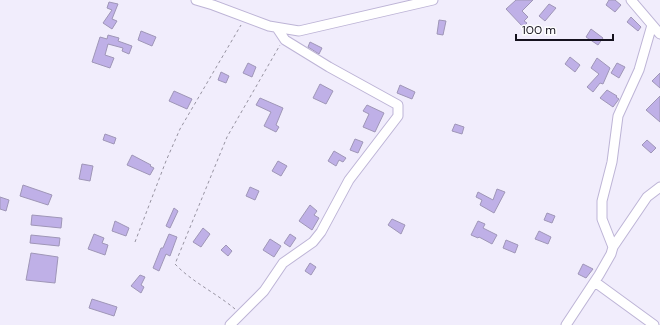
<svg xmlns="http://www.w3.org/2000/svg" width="660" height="325" font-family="'DM Sans',sans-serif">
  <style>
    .building { fill: #bfb0e7; stroke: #9f96b7 }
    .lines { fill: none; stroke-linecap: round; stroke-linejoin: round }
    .minor-casing { stroke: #bdb4d6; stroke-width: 11 }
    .path { stroke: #9793a1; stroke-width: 1; stroke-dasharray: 3 3; stroke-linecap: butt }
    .minor { stroke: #fff; stroke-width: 9 }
  </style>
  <rect width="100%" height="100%" fill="#f1edfc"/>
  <path class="building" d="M516,0H533L522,11L528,17L524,21L527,23L523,27L506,9Z
    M609,0H615L621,5L615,12L606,5Z
    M109,2L118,4L112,19L117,21L112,29L103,23L112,10L107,8Z
    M549,4L556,8L545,21L539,16Z
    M631,17L641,27L638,31L627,22Z
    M439,20L446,21L443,35L437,34Z
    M591,29L603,38L598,45L586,37Z
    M141,31L156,37L152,46L138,40Z
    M108,35L119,38L118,41L132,46L129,54L122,51L123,48L108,44L105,55L114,58L110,68L92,62L100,37L107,39Z
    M310,42L322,48L319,54L308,47Z
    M570,57L580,65L575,72L565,64Z
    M597,58L610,68L603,84L600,83L593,92L587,87L599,74L591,68Z
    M248,63L256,67L252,77L243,73Z
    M617,63L625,67L619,78L611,73Z
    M221,72L229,76L226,83L218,80Z
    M660,73V88L652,81Z
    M320,84L333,91L326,104L313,98Z
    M400,85L415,92L412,99L397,93Z
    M607,90L617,96L616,97L619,99L613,107L600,98Z
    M174,91L192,99L187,109L169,101Z
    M660,96V122L646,110Z
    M260,98L283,108L276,125L279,127L276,132L264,126L271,112L256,105Z
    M367,105L384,113L375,132L363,127L369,114L363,111Z
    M455,124L464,127L462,134L452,131Z
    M105,134L116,138L114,144L103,140Z
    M355,139L363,142L358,153L350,150Z
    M647,140L656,148L651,153L642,145Z
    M334,151L346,158L343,162L339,160L336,166L328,161Z
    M132,155L151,165L150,166L154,168L150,175L127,165Z
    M278,161L287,166L281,176L272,171Z
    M82,164L93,166L90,181L79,179Z
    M23,185L52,195L48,205L20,196Z
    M250,187L259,191L255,200L246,196Z
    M497,189L505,192L494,213L480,205L482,200L476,197L478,192L493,200Z
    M0,197L9,200L6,211L0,209Z
    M310,205L317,211L314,215L319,218L312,230L299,221Z
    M174,208L178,211L170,228L166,226Z
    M547,213L555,216L552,223L544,220Z
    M32,215L62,218L61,228L31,225Z
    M392,219L405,225L401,234L388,225Z
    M115,221L129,228L126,236L112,231Z
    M478,221L485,224L483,228L497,235L492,244L479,237L478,238L471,235Z
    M203,228L210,234L201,247L193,242Z
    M539,231L551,237L548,244L535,239Z
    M94,234L104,238L102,243L108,245L105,255L88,249Z
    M169,234L177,237L170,256L166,254L159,271L153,268L161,248H163Z
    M290,234L296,238L290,247L284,243Z
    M31,235L60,238L59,246L30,243Z
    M270,239L281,246L274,257L263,250Z
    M506,240L518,245L515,253L503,248Z
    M226,245L232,251L228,256L221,250Z
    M31,253L58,257L55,283L26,280Z
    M310,263L316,267L311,275L305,271Z
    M583,264L593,269L586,278L578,274Z
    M140,275L145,277L141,285L144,287L141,293L131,286Z
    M92,299L117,307L114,316L89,308Z"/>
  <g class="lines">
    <defs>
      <path id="minor" d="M196,0L213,5L269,26L299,31L433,0
        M631,0L660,34
        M613,247L647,197L660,187
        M595,282L654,325
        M230,325L264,291L283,263L313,242L321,232L349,180L398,116V105L329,67L285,40L277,28
        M566,325L599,275L611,254L613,247L602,219V201L612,162L618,116L639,70L652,25"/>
    </defs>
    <use href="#minor" class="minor-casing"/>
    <path class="path" d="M135,242L166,161L180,129L241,25
      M235,309C216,293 192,282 175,264L227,137L280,45"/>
    <use href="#minor" class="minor"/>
  </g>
  <path d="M516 34v6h97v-6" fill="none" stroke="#15121e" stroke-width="2"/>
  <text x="522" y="34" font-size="12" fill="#15121e" stroke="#fdfdfd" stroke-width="3" paint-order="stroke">100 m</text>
</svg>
